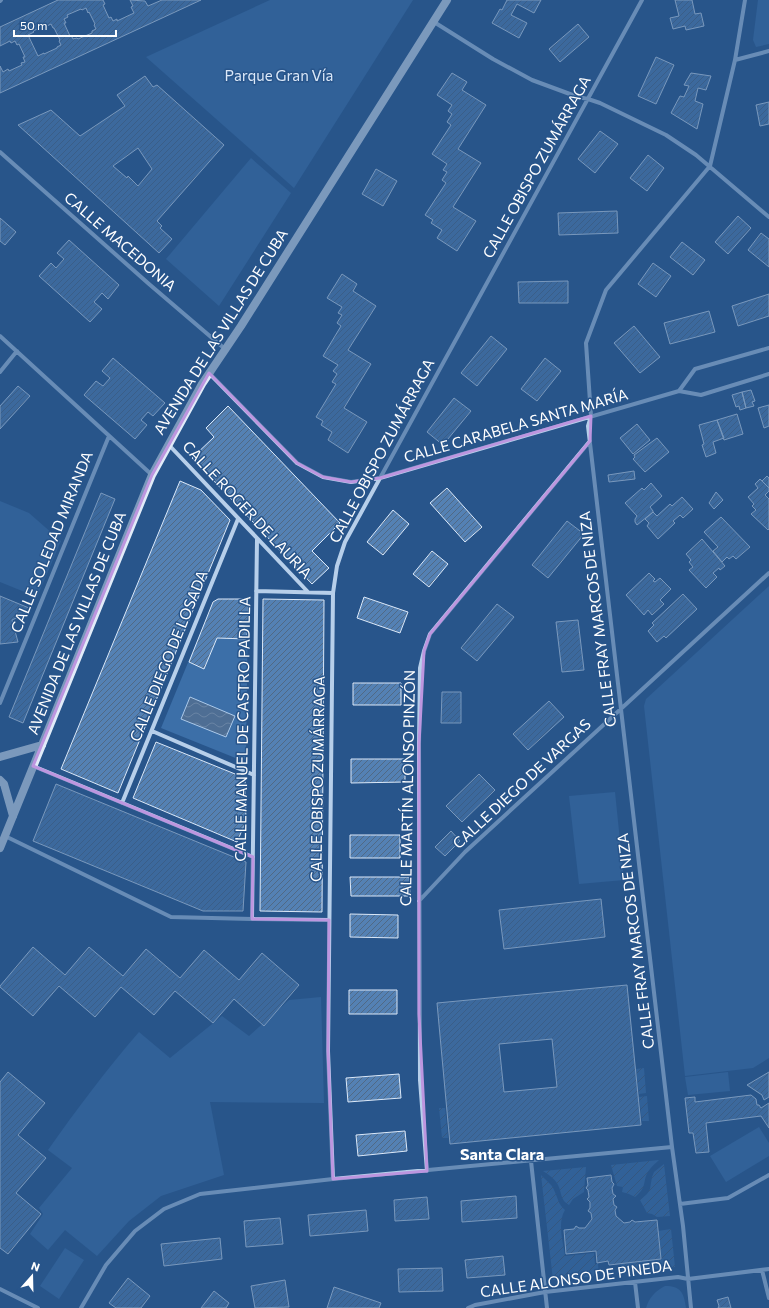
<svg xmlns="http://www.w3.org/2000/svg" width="769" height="1308" font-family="Commissioner,sans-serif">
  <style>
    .green { fill: #3c6fa8 }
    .garden { fill: url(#garden-furrows) }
    .water { fill: url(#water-waves); stroke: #abc9ea }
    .building { fill: url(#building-hatch); stroke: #dbe8f8; fill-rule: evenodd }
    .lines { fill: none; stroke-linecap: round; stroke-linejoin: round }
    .street { stroke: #b7cfea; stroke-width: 4 }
    .secondary { stroke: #e1ebf8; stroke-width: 8 }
    .marked { fill: none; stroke: #bd96df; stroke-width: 3; stroke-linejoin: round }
    .labels { text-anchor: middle; stroke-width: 3; stroke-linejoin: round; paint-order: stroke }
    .park-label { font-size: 15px; fill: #dbe8f8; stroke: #28558b }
    .street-label { font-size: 15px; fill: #fff; stroke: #28558b }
    .neighbourhood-label { font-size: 16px; font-weight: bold; fill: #fff; stroke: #28558b }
  </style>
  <defs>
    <pattern id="garden-furrows" width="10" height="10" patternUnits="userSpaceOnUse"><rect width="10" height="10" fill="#3c6fa8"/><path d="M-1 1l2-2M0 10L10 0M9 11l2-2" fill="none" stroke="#465a71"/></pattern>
    <pattern id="water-waves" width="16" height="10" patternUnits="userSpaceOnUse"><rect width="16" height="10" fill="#4e6e94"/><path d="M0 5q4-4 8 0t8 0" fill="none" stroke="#6984a4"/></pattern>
    <pattern id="building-hatch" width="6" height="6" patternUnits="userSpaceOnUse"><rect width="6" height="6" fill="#5481b4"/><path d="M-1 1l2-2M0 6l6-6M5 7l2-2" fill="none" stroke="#506985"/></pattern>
  </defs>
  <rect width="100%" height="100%" fill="#28558b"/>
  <path class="green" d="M270,0H413L294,188L146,57Z
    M758,0H769V44L756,47L753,40Z
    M251,158L291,193L219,306L166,259Z
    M0,501L29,513L61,541L37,597L0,582Z
    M769,586V1058L753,1068L685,1076L644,706L646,699Z
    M218,599H248L246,758L243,761L161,728L213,602Z
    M615,792L624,880L579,884L569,796Z
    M321,997L324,1103L210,1102L224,1175L161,1196L129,1221L97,1256L65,1230L48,1250L30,1234L43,1214L39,1208L72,1168L48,1150C77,1109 106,1070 139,1032L170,1058L222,1016L249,1036L289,1000Z
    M728,1072L730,1091L688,1095L685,1077Z
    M759,1127L769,1143V1156L726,1182L710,1156Z
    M65,1248L84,1260L59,1299L40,1286Z
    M665,1286C681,1286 684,1293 686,1308H646C649,1298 655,1291 665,1286Z"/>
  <path class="garden" d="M644,1068L646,1093L639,1094L636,1069Z
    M647,1096L649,1121H642L639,1097Z
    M439,1108H445L448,1138H442Z
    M659,1160C656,1163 652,1166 650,1169C641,1180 649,1186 635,1197L629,1194L622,1192L623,1187L617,1186L611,1165Z
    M664,1164L670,1216L657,1217L652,1214L647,1213L640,1200L647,1194L650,1189L652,1177L654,1172Z
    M586,1167L584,1192L573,1199L569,1205C560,1200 562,1193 558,1185C555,1179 549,1175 543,1171Z
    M541,1175C545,1180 552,1184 554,1190C558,1198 558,1204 565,1210C557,1223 563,1241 565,1256L594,1253L595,1264H598L599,1276L553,1280Z
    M671,1229L675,1267L622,1273L621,1264L661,1259L658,1231Z"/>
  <path class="water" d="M190,697L235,716L226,737L181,719Z"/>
  <path class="building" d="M58,0H103L105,4L103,5L109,18L111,17L113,21L117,19V21L134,13L131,7L133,6L130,0L145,1L148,6L162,0H201L0,93V66L3,72L8,69L9,71L22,65L21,63L25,62L23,57H25L19,44L17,45L15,41L11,43L10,41L0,46V27ZM86,8L88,13L89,12L95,24L94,25L96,29L92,31V33L78,39L77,38L73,39L71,35L70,36L64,23H66L64,19L68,17L67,15L81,9L82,10ZM51,24L53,28H54L60,40L59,41L61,45L57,47V48L44,54V53L38,56L28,35L34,32L33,31L46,25L47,26Z
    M507,0H541L534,13L517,4L511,15L527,23L519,38L492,23L500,9L502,10Z
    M675,0H692L695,14L701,13L704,26L686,30L685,26L673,29L670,18L679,16Z
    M578,24L589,37L560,62L549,49Z
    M656,57L674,65L656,104L638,96Z
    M452,73L467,82L462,90L486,105L458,149L481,163L453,207L476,221L457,251L437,238L442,230L431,223L433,220L425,215L446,183L442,180L447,172L443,170L447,164L432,154L451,125L447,122L452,114L448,111L452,105L437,95Z
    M691,73L711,76L706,90L698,88L695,101L703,104L697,129L671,113L680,96L684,97L689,86L684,85Z
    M145,76L153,87L157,85L224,145L157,221L162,226L160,228L172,239L159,253L18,125L51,110L80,136L125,106L117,95ZM138,148L152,169L138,186L128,176L127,178L113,166Z
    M769,102V124L760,126L756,105Z
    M600,131L618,144L595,173L578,159Z
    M648,155L664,168L647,191L630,178Z
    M376,169L397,181L383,206L362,194Z
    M617,211L618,233L559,235L558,213Z
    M738,216L751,228L728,254L715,242Z
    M0,218L16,232L5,245L0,241Z
    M761,233L769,239V267L748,250Z
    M69,240L119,285L108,299L102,293L94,302L102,309L90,322L39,276L51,263L56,268L64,259L57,253Z
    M682,242L705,260L693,275L670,257Z
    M653,263L671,276L656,297L638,284Z
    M342,274L357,284L353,291L376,306L348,350L371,364L344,408L367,422L348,453L328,440L332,432L321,425L323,421L316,417L336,384L332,382L337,374L333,371L338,365L323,356L341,326L337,323L342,315L338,313L342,307L327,298Z
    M568,281V303H519L518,282Z
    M769,294V316L738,326L732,306Z
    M709,311L715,332L670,344L664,323Z
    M634,326L660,357L640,373L614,343Z
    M491,336L507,349L477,386L461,373Z
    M113,358L165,403L153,416L148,412L141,420L147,425L135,439L84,395L96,381L103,386L110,378L102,371Z
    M545,358L561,371L537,401L521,389Z
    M18,386L30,396L0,429V406Z
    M751,390L755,401L752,402L754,406L746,408L742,392Z
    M742,392L746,408L740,410L739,406L736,407L732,395Z
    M454,398L471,411L443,445L427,432Z
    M769,405V426L764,428L758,408Z
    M228,406L340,523L312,551L329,568L312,584L192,458L214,437L206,428Z
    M737,414L743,434L724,440L717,420Z
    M717,420L724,438L713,442L716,453L706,457L702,445L704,444L699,425Z
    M637,424L650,440L633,454L620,438Z
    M657,438L669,452L645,472L633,459L635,457L634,455Z
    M634,471L635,479L609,482L608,475Z
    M767,476L769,478V488L762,481Z
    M760,479L769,488V491L765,495L769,499V529L768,530L751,514L756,510L752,506L754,504L748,497L758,488L755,484Z
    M180,481L201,490L230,520L118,793L61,769Z
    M651,483L662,496L650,507L653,511V512L637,525L635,522V519L637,516L625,503L642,488L644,490Z
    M447,488L482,527L465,542L430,503Z
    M716,492L723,500L714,509L709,503Z
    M101,493L115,499L23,723L9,717Z
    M682,497L693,509L683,518L680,515L673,521L675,523L658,539L647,526L649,523L645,519L653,512L657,516L670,504L672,506Z
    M393,510L409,524L383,555L367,542Z
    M721,517L750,547L736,559L733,556L729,559L727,557L722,562L713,551L718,547L704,532Z
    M567,521L584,534L548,578L532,565Z
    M702,539L725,566L720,570L719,568L713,573L717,577L706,588L689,570L693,567L689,562L691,560L686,554Z
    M432,551L448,564L429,587L413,574Z
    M649,573L655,579L653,581L655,582L660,578L671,589L660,600L664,604L652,615L648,610L644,615L626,595Z
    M683,594L697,609L666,638L664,636L657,642L648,631L654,625L652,623Z
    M0,596L29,608L27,613L12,620L18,642L0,644Z
    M364,597L408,612L400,633L357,618Z
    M218,599H248L247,639L217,638L204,669L189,662L213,602Z
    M263,599L324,600L322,912L260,911Z
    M497,604L514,617L477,661L461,648Z
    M578,620L584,670L562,672L556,622Z
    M353,683H401V705H353Z
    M442,692H461V723H441Z
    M549,701L564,717L528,750L513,734Z
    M156,742L245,778L246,821L237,842L133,798Z
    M351,759H405V782L351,783Z
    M479,774L495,790L462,822L446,806Z
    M56,784L246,862L243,911H203L33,841Z
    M451,831L460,841L445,856L435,847Z
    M350,835H400V858H350Z
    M350,877H409L410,896H351Z
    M601,899L605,937L504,949L499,910Z
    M350,914L398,915V938L350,937Z
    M33,947L65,975L89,947L123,976L146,949L180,978L204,950L239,980L262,953L299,985L264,1026L234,999L213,1023L175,991L154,1015L121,987L95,1017L59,986L33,1016L0,987V986Z
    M627,985L641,1125L450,1144L437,1003ZM552,1039L557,1087L504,1092L499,1044Z
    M349,990H397V1014H349Z
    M8,1072L45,1103L18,1135L46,1158L16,1193L41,1214L8,1254L0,1248V1082Z
    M769,1072V1097L764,1100L762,1095L747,1085Z
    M399,1074L401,1098L348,1102L346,1078Z
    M751,1095L756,1099L757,1105H759L761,1108L769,1103V1128L761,1116L706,1123L709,1152L696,1153L693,1133H689L685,1098L695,1097V1102Z
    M405,1131L407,1151L358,1156L356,1135Z
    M611,1175L612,1182L614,1184L612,1188L613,1194L616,1196L613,1199L614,1205L617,1207L615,1210L616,1216L624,1223L630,1222L632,1220L635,1222L657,1220L661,1259L609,1265L608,1261L597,1263L596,1251L566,1254L564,1230L574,1229L576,1226L579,1228H585L592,1219L591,1213L588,1211L590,1208V1202L587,1199L589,1197L588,1190L586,1188L588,1185L587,1178Z
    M516,1196L517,1218L462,1222L461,1201Z
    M427,1197L429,1219L395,1221L394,1200Z
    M366,1210L368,1231L310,1236L308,1215Z
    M280,1218L283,1244L246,1247L244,1221Z
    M220,1238L222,1259L164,1266L161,1244Z
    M503,1256L505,1275L467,1278L465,1260Z
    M442,1268L443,1291L399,1292L398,1269Z
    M128,1278L150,1296L141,1308H116L109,1303Z
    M285,1280L289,1307L255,1308L251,1286Z
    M334,1287L381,1303L379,1308H327Z
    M214,1291L229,1303L226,1308H201Z
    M728,1297L731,1308H718L719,1306L717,1300Z"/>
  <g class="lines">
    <path class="street" d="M0,1L1,0
      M434,22L493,59L532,80L578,97L588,99L600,103L666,135L696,155L769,217
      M735,60L769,51
      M0,152L149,284L225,349
      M0,336L152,475
      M0,372L17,351
      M209,373L297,463L323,477L351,482L380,478L679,391L695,369L769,348
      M679,391L701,395L769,374
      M168,444L308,592
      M256,591L333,593
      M0,703L109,436
      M152,731L254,775
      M33,766L253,857
      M122,803L238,519
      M5,836L171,917L252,919L329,920
      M419,901L465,852L769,573
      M252,919L257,539
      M531,1161L547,1308
      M427,1171L420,1080L419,744L420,668L424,651L430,634L590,441
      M333,1179L328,1051L333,593L337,566L345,542L642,0
      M680,1204L728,1198L769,1175
      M762,1270L769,1298
      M635,1282L638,1308
      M0,1289L38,1308
      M81,1308L106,1265L135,1231L164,1209L200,1194L333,1179L672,1147
      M468,1308L475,1305L545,1292L678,1277L688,1279L769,1269
      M691,1308L683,1226L672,1147L588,426L591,416L586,343L606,290L710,166L735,60L745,0"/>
    <path class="secondary" d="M0,757L42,745
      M0,780L4,784L13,816
      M0,848L152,475L202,384L241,326L447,0"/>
  </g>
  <path d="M0 0H769V1308H0ZM209,373L297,463L323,477L351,482L380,478L591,416L590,441L430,634L424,651L419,744V1014L427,1171L333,1179L328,1051L329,920L252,919L253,857L33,766L152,475Z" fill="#28558b" fill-opacity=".55" fill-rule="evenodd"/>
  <path class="marked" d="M209,373L297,463L323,477L351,482L380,478L591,416L590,441L430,634L424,651L419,744V1014L427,1171L333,1179L328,1051L329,920L252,919L253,857L33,766L152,475Z"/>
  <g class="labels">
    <g class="park-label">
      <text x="279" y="81">Parque Gran Vía</text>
    </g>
    <g class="street-label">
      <text transform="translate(537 167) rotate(-61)" y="5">CALLE OBISPO ZUMÁRRAGA</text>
      <text transform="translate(120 242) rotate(41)" y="5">CALLE MACEDONIA</text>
      <text transform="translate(221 332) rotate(-58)" y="5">AVENIDA DE LAS VILLAS DE CUBA</text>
      <text transform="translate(516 426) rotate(-16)" y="5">CALLE CARABELA SANTA MARÍA</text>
      <text transform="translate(382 451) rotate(-62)" y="5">CALLE OBISPO ZUMÁRRAGA</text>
      <text transform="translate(247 510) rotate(47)" y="5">CALLE ROGER DE LAURIA</text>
      <text transform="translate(52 542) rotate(-68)" y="5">CALLE SOLEDAD MIRANDA</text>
      <text transform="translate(598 619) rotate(-97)" y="5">CALLE FRAY MARCOS DE NIZA</text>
      <text transform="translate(77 623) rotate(-68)" y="5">AVENIDA DE LAS VILLAS DE CUBA</text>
      <text transform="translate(169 656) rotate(-68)" y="5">CALLE DIEGO DE LOSADA</text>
      <text transform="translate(243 729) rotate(-89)" y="5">CALLE MANUEL DE CASTRO PADILLA</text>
      <text transform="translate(318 779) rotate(-89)" y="5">CALLE OBISPO ZUMÁRRAGA</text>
      <text transform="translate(522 784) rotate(-43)" y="5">CALLE DIEGO DE VARGAS</text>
      <text transform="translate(408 788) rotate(-89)" y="5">CALLE MARTÍN ALONSO PINZÓN</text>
      <text transform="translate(636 941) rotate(-97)" y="5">CALLE FRAY MARCOS DE NIZA</text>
      <text transform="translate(576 1279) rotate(-8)" y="5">CALLE ALONSO DE PINEDA</text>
    </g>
    <g class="neighbourhood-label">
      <text x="502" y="1160">Santa Clara</text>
    </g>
  </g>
  <g transform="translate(32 1276) rotate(20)" stroke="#28558b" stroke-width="3" paint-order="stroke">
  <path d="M0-3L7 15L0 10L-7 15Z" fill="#ffffff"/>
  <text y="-6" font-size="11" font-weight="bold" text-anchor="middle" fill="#ffffff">N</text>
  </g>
  <path d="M14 30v6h102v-6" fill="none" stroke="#ffffff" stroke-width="2"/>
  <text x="20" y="30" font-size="12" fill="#ffffff" stroke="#28558b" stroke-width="3" paint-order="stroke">50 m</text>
</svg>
